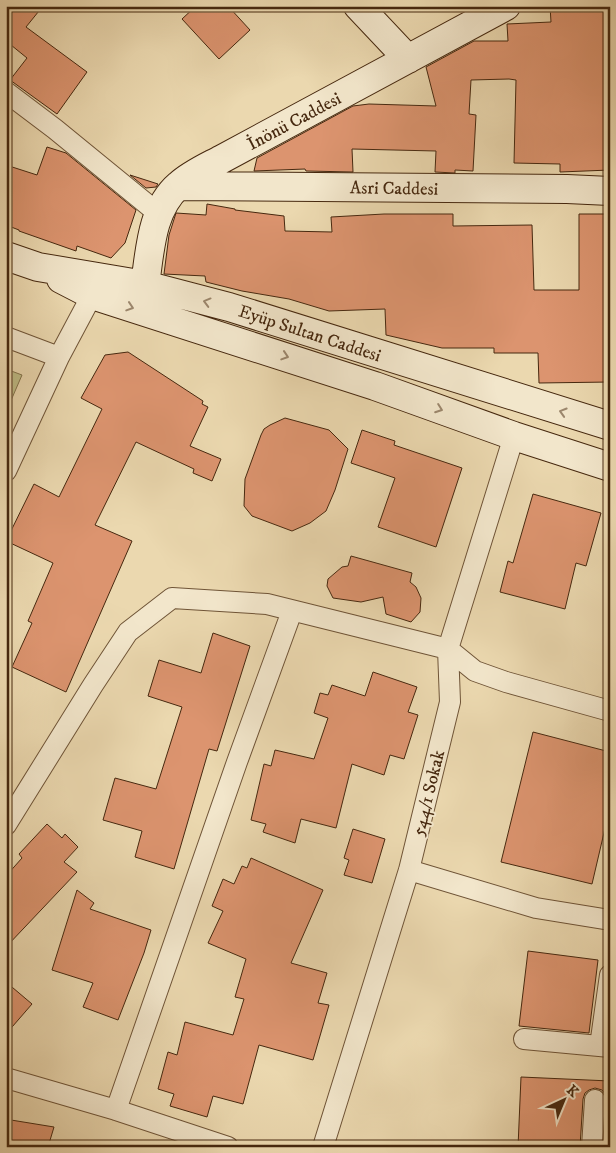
<svg xmlns="http://www.w3.org/2000/svg" width="616" height="1153" font-family="'IM FELL DW Pica',serif">
  <style>
    .green { fill: #bfbc86; stroke: #82724a }
    .building { fill: #dc946f; stroke: #46280f }
    .lines { fill: none; stroke-linecap: round; stroke-linejoin: round }
    .street-casing { stroke: #6f5437; stroke-width: 22 }
    .secondary-casing { stroke: #46280f; stroke-width: 30 }
    .street { stroke: #f2e6cb; stroke-width: 20 }
    .secondary { stroke: #f2e6cb; stroke-width: 28 }
    .oneway { stroke: #9c876d }
    .labels { text-anchor: middle; stroke-width: 4; stroke-linejoin: round; paint-order: stroke }
    .street-label { font-size: 18px; fill: #46280f; stroke: #f2e6cb }
  </style>
  <rect width="100%" height="100%" fill="#ebd8af"/>
  <filter id="stains"><feTurbulence type="fractalNoise" baseFrequency=".004" numOctaves="4"/><feColorMatrix values="0 0 0 0 .2 0 0 0 0 .09 0 0 0 0 .02 0 0 0 .5 -.17"/></filter>
  <radialGradient id="worn" r=".72"><stop offset=".6" stop-color="#630" stop-opacity="0"/><stop offset="1" stop-color="#630" stop-opacity=".3"/></radialGradient>
  <path class="green" d="M6,369L22,375L6,412Z"/>
  <path class="building" d="M6,6H43L26,27L87,72L57,114L10,80L27,58L11,45L6,51Z
    M196,6H228L250,30L219,59L182,19Z
    M550,6H610V170L560,172V164L514,163L516,80L509,79L471,80L469,114L476,115L473,171L455,170V173L435,172L436,151L352,149L353,172L306,171L305,169L254,171L257,158L353,106L369,104L436,106L426,67L474,41H508L507,24L551,22Z
    M47,147L66,153L136,210L125,243L111,258L77,246L76,251L19,231V230L6,225V165L37,175Z
    M130,175L158,184L156,187L146,188Z
    M207,204L235,209V210L284,216L285,231L332,232L331,217L384,214H453V226L532,225L534,290H579V214H610V382L539,383L538,353H494V348H442L386,335L385,309L329,311L289,299L242,291L206,282L205,276L164,274L169,235L176,213L206,215Z
    M128,352L203,401L202,404L208,407L190,446L221,459L212,481L193,473L194,469L136,442L95,525L132,541L66,692L12,667L32,623L28,621L53,563L6,541L34,484L59,497L102,409L81,398L105,355Z
    M285,418L329,430L348,449L335,490L326,511L310,523L292,531L252,516L244,506L245,479L261,435L264,429L270,425Z
    M362,430L395,441L394,445L462,468L436,547L378,527L395,478L351,463Z
    M533,494L601,513L586,566L576,563L565,609L500,592L508,561L513,563Z
    M351,556L412,573L410,582L416,587L421,598L420,612L411,622L386,614L383,597L361,602L333,598L327,586L328,579L342,567L348,566Z
    M213,633L250,646L217,751L209,749L174,869L135,857L142,831L103,820L115,778L156,789L182,707L148,696L159,660L201,673Z
    M373,672L417,687L408,712L418,715L404,759L390,755L384,775L352,764L336,828L301,819L295,843L263,832L266,824L251,820L264,764L271,766L275,750L314,759L328,718L314,713L320,693L328,695L332,685L365,696Z
    M533,732L610,752V807L592,884L501,862Z
    M47,824L62,838L65,834L78,847L64,862L77,872L6,947V876L22,858L19,854Z
    M353,829L385,839L372,883L344,875L349,860L344,858Z
    M251,858L323,890L291,963L327,973L318,1003L329,1005L313,1060L259,1045L243,1104L213,1096L207,1117L170,1106L174,1094L158,1089L168,1052L177,1055L185,1022L233,1035L244,999L235,997L246,959L208,943L223,911L212,906L223,879L234,884L242,866L247,868Z
    M77,890L94,903L90,909L151,930L144,953L118,1020L83,1007L93,983L52,970Z
    M528,951L598,960L589,1033L519,1026Z
    M6,982L32,1004L6,1034Z
    M521,1077L610,1081V1147H604L607,1101L606,1095L602,1090L595,1088L589,1090L585,1093L583,1099L580,1147H518Z
    M11,1120L54,1127L48,1147H6V1130Z"/>
  <g class="lines">
    <defs>
      <path id="street" d="M6,92L55,129L159,214
        M6,337L59,357
        M6,471L59,357L92,295
        M6,825L93,685L128,632L172,598L267,604L448,649L475,671L506,682L610,711
        M409,870L536,908L610,920
        M524,1039L610,1047
        M600,1046L610,975
        M6,1078L116,1110L228,1147
        M116,1110L237,762L292,611
        M323,1147L409,870L450,702L448,649L514,436
        M592,1147L595,1100"/>
      <path id="secondary" d="M358,6L408,59
        M178,186L567,189L610,191
        M6,256L38,267L145,285L229,307L610,426
        M61,279L92,295L375,386L514,436L610,467
        M145,285C150,251 151,209 179,185C191,174 207,167 222,159L506,6"/>
    </defs>
    <use href="#street" class="street-casing"/>
    <use href="#secondary" class="secondary-casing"/>
    <use href="#street" class="street"/>
    <use href="#secondary" class="secondary"/>
  </g>
  <defs><path id="oneway-chevron" d="M-2-3.5L2.5 0L-2 3.5" fill="none" stroke-width="1.6" stroke-linecap="round" stroke-linejoin="round" transform="scale(1.25)"/></defs>
  <g class="oneway">
    <use href="#oneway-chevron" transform="translate(207 302) rotate(-165)"/>
    <use href="#oneway-chevron" transform="translate(130 307) rotate(18)"/>
    <use href="#oneway-chevron" transform="translate(285 356) rotate(18)"/>
    <use href="#oneway-chevron" transform="translate(439 409) rotate(20)"/>
    <use href="#oneway-chevron" transform="translate(563 412) rotate(-163)"/>
  </g>
  <g class="labels">
    <g class="street-label">
      <text transform="translate(294 121) rotate(-28)" y="6">İnönü Caddesi</text>
      <text transform="translate(394 188) rotate(1)" y="6">Asri Caddesi</text>
      <text transform="translate(310 333) rotate(18)" y="6">Eyüp Sultan Caddesi</text>
      <text transform="translate(428 793) rotate(-76)" y="6">544/1 Sokak</text>
    </g>
  </g>
  <rect width="616" height="1153" fill="none" stroke="#ebd8af" stroke-width="25"/>
  <rect x="8" y="8" width="601" height="1138" fill="none" stroke="#46280f" stroke-width="2.5"/>
  <rect x="12" y="12" width="591" height="1128" fill="none" stroke="#46280f"/>
  <g transform="translate(564 1100) rotate(44)" stroke="#f2e6cb" stroke-width="4" paint-order="stroke">
  <path d="M0-4L9 19L0 12L-9 19Z" fill="#46280f"/>
  <text y="-8" font-size="14" font-weight="bold" text-anchor="middle" fill="#46280f">K</text>
  </g>
  <rect width="100%" height="100%" filter="url(#stains)"/>
  <rect width="100%" height="100%" fill="url(#worn)"/>
</svg>
